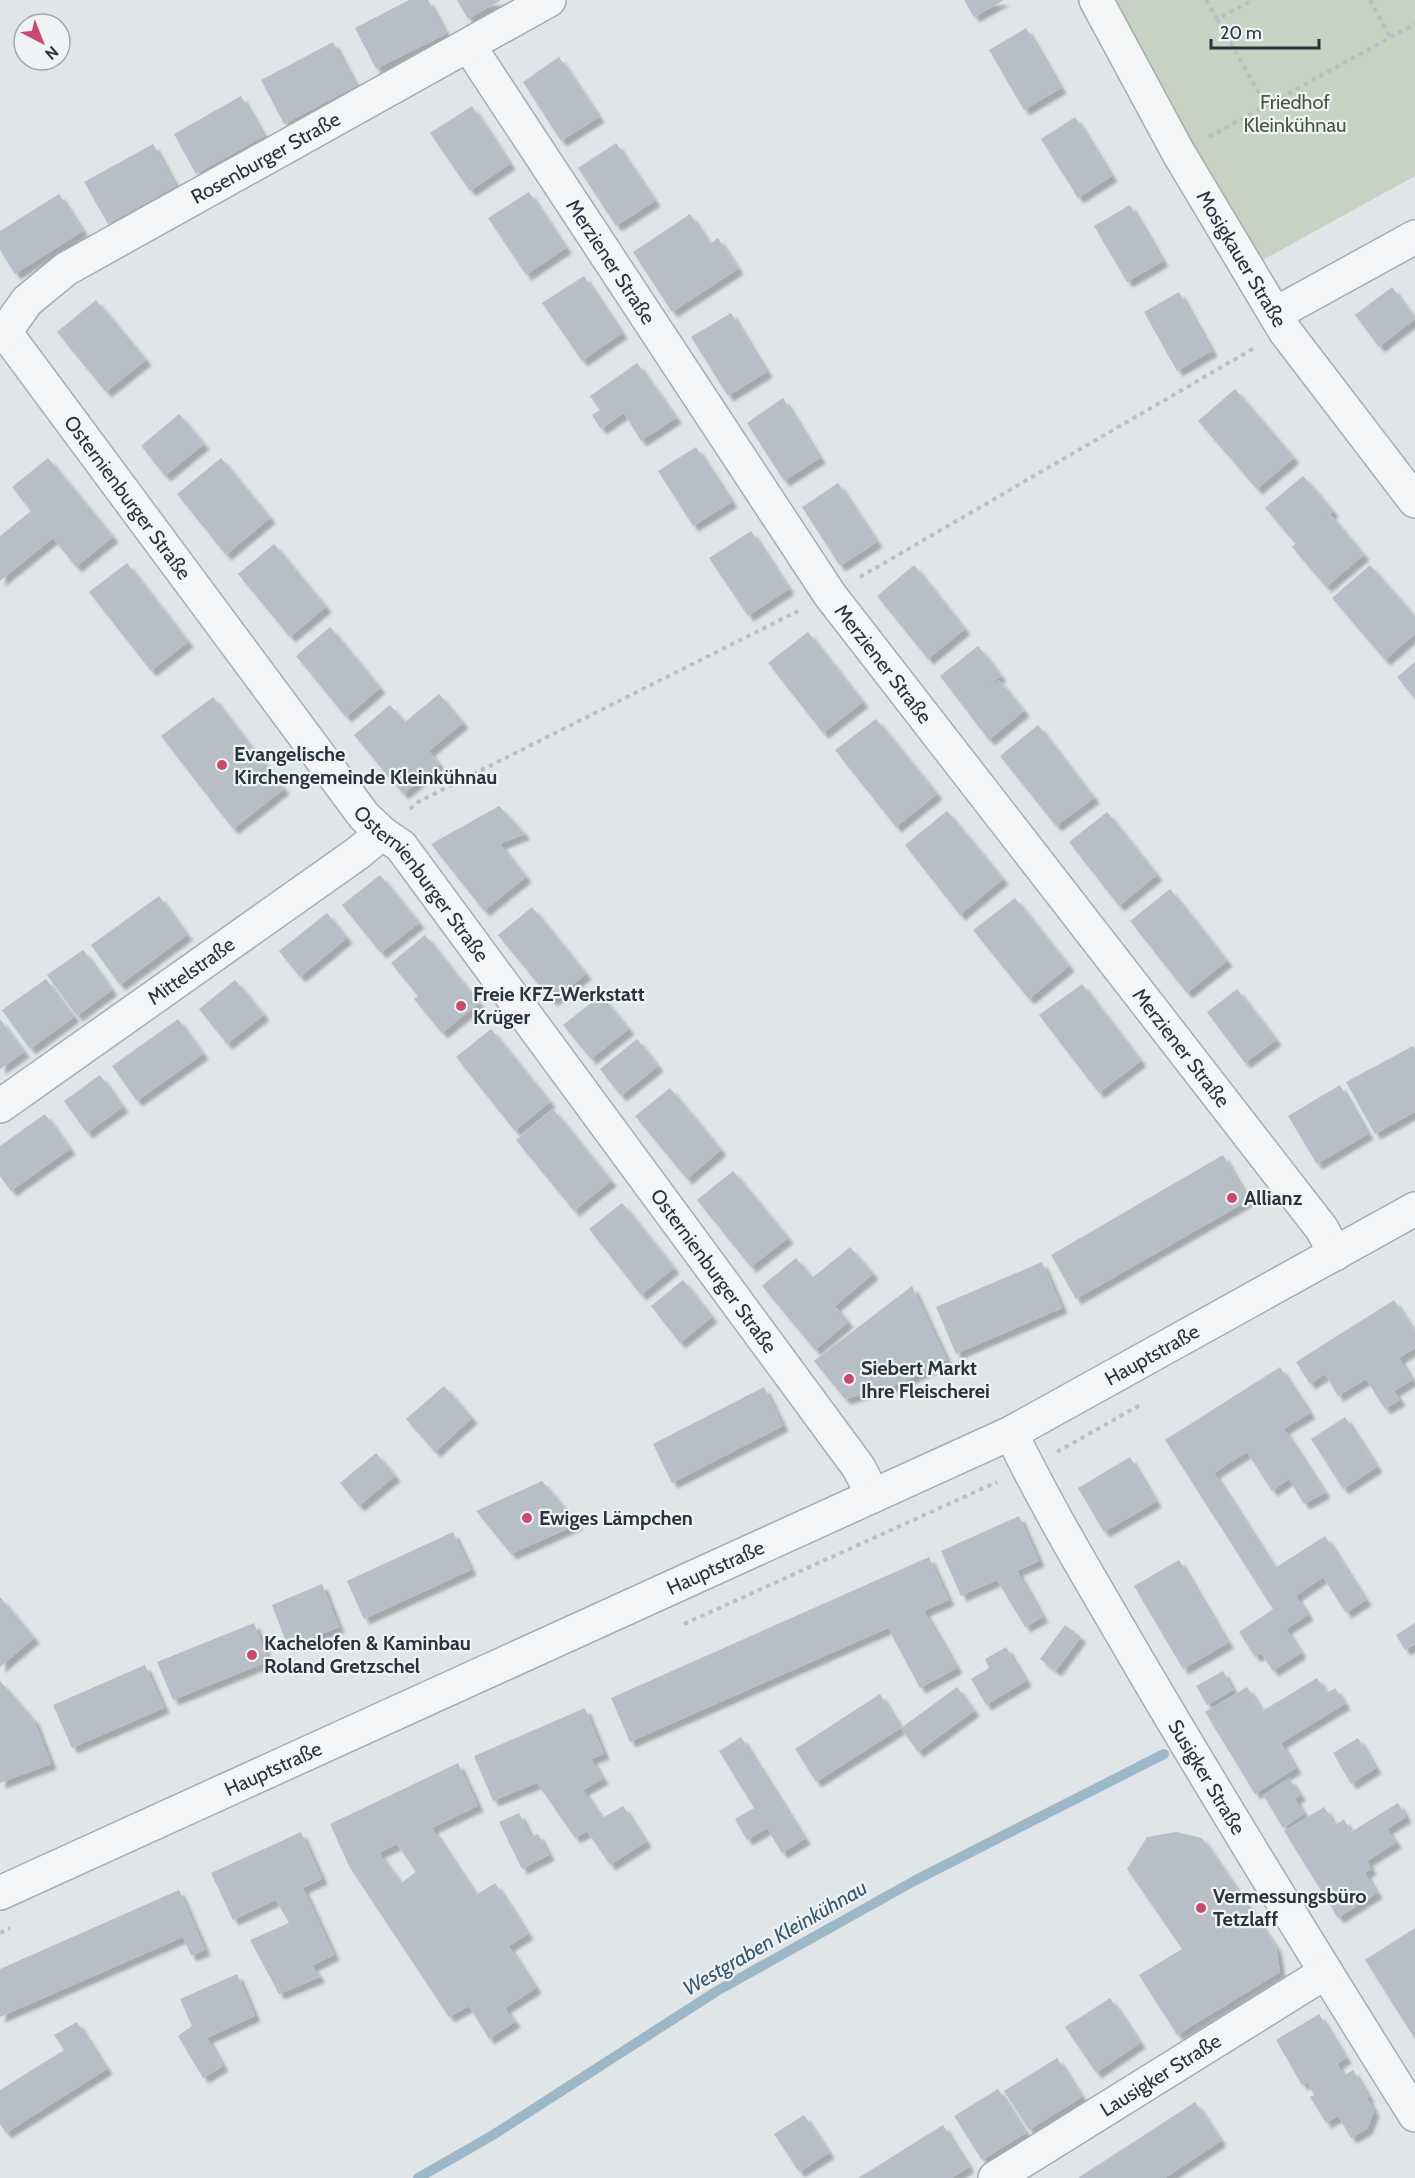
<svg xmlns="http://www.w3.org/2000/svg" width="1415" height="2178" font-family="Cabin,sans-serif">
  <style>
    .green { fill: #c8d2c2 }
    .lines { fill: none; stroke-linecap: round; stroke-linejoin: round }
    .stream { stroke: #9db7c7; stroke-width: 10 }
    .building { fill: #b8bec5; fill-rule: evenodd; filter: url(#shadow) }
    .minor-casing { stroke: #a5acb2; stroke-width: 36 }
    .path { stroke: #babfc3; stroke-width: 4; stroke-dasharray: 4.5 4.5; stroke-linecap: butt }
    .minor { stroke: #f3f5f7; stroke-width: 33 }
    .poi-dot { fill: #c84a6f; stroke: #f0f3f6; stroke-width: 2 }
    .labels { text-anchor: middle; stroke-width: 4.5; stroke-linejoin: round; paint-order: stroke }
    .park-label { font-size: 20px; fill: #435a37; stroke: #f0f3f6 }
    .street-label { font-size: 20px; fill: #29343f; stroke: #f0f3f6 }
    .poi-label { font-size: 20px; font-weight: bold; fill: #29343f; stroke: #f0f3f6; text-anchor: start }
    .water-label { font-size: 21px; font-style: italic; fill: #355871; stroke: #f0f3f6 }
  </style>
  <defs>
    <filter id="shadow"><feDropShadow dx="5.5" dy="5.5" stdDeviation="1.5" flood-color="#0004"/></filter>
  </defs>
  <rect width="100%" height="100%" fill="#e0e5e8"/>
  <path class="green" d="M1103,0H1415V176L1250,267Z"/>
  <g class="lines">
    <path class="stream" d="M418,2178L493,2135L717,1991L914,1881L1164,1754"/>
  </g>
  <path class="building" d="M409,0H428L446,34L376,69L355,28Z
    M457,0H501L468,19Z
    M964,0H1004L974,17Z
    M1026,28L1061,88L1024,110L989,50Z
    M333,42L356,86L284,124L261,80Z
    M559,57L599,117L561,141L523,82Z
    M241,96L264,136L196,174L174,134Z
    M472,106L510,164L470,191L430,133Z
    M1075,117L1112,176L1078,198L1041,139Z
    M616,143L655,201L616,226L578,168Z
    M153,144L176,186L108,224L84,182Z
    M529,192L566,248L526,275L488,218Z
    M59,194L83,231L15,274L0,250V231Z
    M1130,205L1163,261L1127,282L1094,226Z
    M690,214L710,244L718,238L738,269L672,312L633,252Z
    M584,276L622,333L582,361L542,303Z
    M1392,287L1415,319L1379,347L1355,315Z
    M1179,292L1212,351L1177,371L1144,312Z
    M96,300L146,360L106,392L57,332Z
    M731,313L767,372L728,396L691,337Z
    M637,363L676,418L641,441L624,413L601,429L592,415L600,410L590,396Z
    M1235,389L1294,458L1257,489L1198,421Z
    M783,398L820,458L784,481L747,423Z
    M179,414L204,444L165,476L141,446Z
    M696,447L732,502L693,526L658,471Z
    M48,458L113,537L76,567L53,538L0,581V536L31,511L12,487Z
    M221,458L270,518L226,555L177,494Z
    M1303,476L1333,511L1330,514L1364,555L1326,587L1292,547L1327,518L1295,543L1265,508Z
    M838,483L877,542L840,566L802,507Z
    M751,531L789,589L748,616L709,558Z
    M274,544L326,607L290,637L238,574Z
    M127,563L188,642L151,671L89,592Z
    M914,565L965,629L928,659L877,596Z
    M1370,565L1415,617V634L1385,660L1332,598Z
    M330,627L380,688L346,717L296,656Z
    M808,632L863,702L823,733L768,663Z
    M978,646L1001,676L980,693L999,680L1024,711L989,740L940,676Z
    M1415,662V699L1397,677Z
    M439,694L463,723L429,751L439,764L403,794L354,735L390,705L405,722Z
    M213,697L284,789L233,829L161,736Z
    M876,719L937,794L896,827L835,750Z
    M1038,725L1094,798L1056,826L1000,756Z
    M499,806L525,834L500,844L526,877L484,911L431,844Z
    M947,811L1003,879L960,915L905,845Z
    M1107,812L1157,875L1119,906L1069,842Z
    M380,875L419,923L381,953L342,905Z
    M1170,889L1227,961L1187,993L1130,921Z
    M159,896L187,935L120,985L91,945Z
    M1015,898L1069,966L1029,999L973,930Z
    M532,907L586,974L552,1001L498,935Z
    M327,913L347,938L300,977L279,951Z
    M425,935L479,1003L442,1033L414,999L418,996L391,963Z
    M83,950L112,990L77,1016L47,975Z
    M46,979L74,1017L30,1049L2,1010Z
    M235,980L264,1015L227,1044L199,1009Z
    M1082,984L1141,1061L1099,1093L1039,1015Z
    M1237,989L1276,1040L1245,1063L1207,1012Z
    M601,995L629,1029L591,1059L563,1025Z
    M0,1019L24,1052L0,1069Z
    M178,1019L203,1054L137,1101L112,1066Z
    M491,1029L550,1102L515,1131L456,1057Z
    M637,1039L658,1066L621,1096L600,1069Z
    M1413,1046L1415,1049V1112L1375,1134L1346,1082Z
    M100,1075L123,1107L87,1133L64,1101Z
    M1340,1085L1368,1134L1317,1164L1288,1116Z
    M670,1088L721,1150L687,1179L635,1116Z
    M553,1109L611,1181L574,1211L516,1140Z
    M45,1114L70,1149L11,1191L0,1176V1146Z
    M1223,1155L1249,1200L1076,1299L1051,1255Z
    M733,1171L788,1238L751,1267L697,1200Z
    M622,1203L674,1268L641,1295L589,1229Z
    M850,1247L873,1274L835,1306L848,1322L815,1350L762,1286L796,1258L812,1278Z
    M1042,1262L1062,1308L956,1354L936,1307Z
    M683,1280L712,1317L680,1343L651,1306Z
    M912,1286L947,1360L899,1384L845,1399L814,1361Z
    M1394,1300L1415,1333V1348L1399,1358L1412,1380L1394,1391L1400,1400L1385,1409L1366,1379L1338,1396L1325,1374L1310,1384L1296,1362Z
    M1280,1367L1310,1413L1284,1429L1325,1493L1304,1504L1289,1479L1272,1491L1247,1452L1214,1473L1275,1568L1325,1536L1366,1600L1346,1613L1323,1577L1296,1596L1308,1615L1286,1629L1301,1653L1273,1671L1261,1653L1255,1657L1239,1632L1273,1609L1165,1440Z
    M444,1386L472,1418L435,1452L406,1419Z
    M764,1387L783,1426L672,1483L653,1444Z
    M1345,1417L1377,1467L1343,1489L1311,1439Z
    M376,1453L395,1476L359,1506L340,1483Z
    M1130,1457L1156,1502L1104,1532L1078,1488Z
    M542,1481L578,1524L511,1554L476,1511Z
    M1019,1516L1039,1561L1017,1571L1043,1617L1025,1627L997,1580L961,1596L941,1551Z
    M453,1532L471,1570L364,1619L347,1581Z
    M929,1557L949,1600L924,1611L957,1668L920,1688L888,1628L630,1742L611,1698Z
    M1179,1560L1228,1643L1183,1669L1134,1586Z
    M322,1584L339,1627L288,1647L272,1605Z
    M0,1597L34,1638L0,1667Z
    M254,1623L269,1661L173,1700L157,1662Z
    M1415,1623V1644L1405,1650L1396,1635Z
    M1065,1625L1081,1637L1056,1671L1040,1659Z
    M1006,1647L1026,1681L986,1705L971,1679L989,1668L985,1659Z
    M145,1665L164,1708L72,1748L53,1705Z
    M1223,1671L1233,1690L1207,1705L1196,1686Z
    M1317,1678L1327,1693L1335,1688L1345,1704L1281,1743L1296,1768L1255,1794L1205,1712L1247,1687L1262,1711Z
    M0,1681L34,1720L51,1764L0,1783Z
    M957,1687L974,1711L918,1752L901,1728Z
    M880,1694L901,1728L816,1782L795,1749Z
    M585,1708L604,1754L591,1759L603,1779L583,1790L602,1818L623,1806L646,1842L610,1865L587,1831L575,1838L537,1783L493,1801L474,1756Z
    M741,1737L805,1839L782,1853L767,1828L747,1840L735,1819L754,1808L719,1751Z
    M1358,1738L1376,1768L1351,1784L1333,1753Z
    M458,1763L478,1806L432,1828L476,1895L495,1883L528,1934L509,1946L536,1988L505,2008L515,2022L489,2039L469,2006L449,2017L349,1866L330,1824ZM397,1844L416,1872L401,1883L379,1853Z
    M1289,1778L1300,1795L1295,1799L1304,1814L1283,1828L1263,1795Z
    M1398,1803L1406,1817L1387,1829L1396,1843L1367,1861L1371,1869L1365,1873L1377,1893L1338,1918L1284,1831L1324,1807L1335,1825L1344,1819L1351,1832Z
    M519,1813L531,1837L538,1834L549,1855L522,1869L499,1822Z
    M301,1832L322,1879L303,1888L334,1955L312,1966L320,1977L279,1994L250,1940L289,1923L276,1900L233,1920L211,1873Z
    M1176,1832L1202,1838L1276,1947L1280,1972L1177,2035L1139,1975L1182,1949L1127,1869L1147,1837Z
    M179,1890L205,1950L191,1956L183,1937L0,2017V1969Z
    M1415,1928V2039L1365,1960Z
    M237,1974L255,2016L207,2038L223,2066L203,2078L178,2036L192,2026L180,1999Z
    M1110,1998L1140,2043L1096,2073L1065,2027Z
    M1319,2014L1346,2058L1337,2064L1344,2075L1353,2070L1369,2097L1367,2098L1374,2111L1367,2129L1351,2138L1338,2116L1326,2123L1310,2097L1314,2095L1307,2082L1302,2085L1276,2040Z
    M77,2022L107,2069L6,2133L0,2124V2090L64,2050L54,2035Z
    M1057,2058L1082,2097L1029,2130L1004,2091Z
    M998,2089L1026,2133L982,2160L954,2116Z
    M1195,2102L1221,2141L1165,2178H1078Z
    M804,2115L829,2153L799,2172L774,2134Z
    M943,2125L969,2167L952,2178H858Z"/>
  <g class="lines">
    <defs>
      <g id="minor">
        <path id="s1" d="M1096,0L1178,152L1285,331L1415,501"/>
        <path id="s2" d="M469,46L830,595L1322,1229L1335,1254"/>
        <path d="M1275,314L1415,237"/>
        <path id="s3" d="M5,332L364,816L382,833L401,846L859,1468L873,1496"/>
        <path id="s4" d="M0,337L5,332L27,301L66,269L549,0"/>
        <path id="s5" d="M0,1106L358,853L382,833"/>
        <path id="s6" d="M1011,1433C1049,1512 1095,1587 1139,1663C1228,1815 1321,1965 1415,2115"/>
        <path id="s7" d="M0,1893L1011,1433L1415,1209"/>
        <path id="s8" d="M995,2178L1326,1972"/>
      </g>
    </defs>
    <use href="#minor" class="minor-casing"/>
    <path class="path" d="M1206,0L1217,19L1253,0
      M1370,0L1390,37
      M1217,19L1267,107
      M1209,137L1415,24
      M860,577L1256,347
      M410,809L418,802L798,611
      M1057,1452L1140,1405
      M684,1624L997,1482
      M0,1933L10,1928"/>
    <use href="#minor" class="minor"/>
  </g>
  <g class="poi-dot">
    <circle cx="222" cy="765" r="6"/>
    <circle cx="461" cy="1006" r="6"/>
    <circle cx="1232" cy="1198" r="6"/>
    <circle cx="849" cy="1379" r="6"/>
    <circle cx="527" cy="1518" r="6"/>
    <circle cx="252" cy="1655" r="6"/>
    <circle cx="1201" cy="1908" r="6"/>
  </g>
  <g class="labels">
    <g class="park-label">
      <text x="1295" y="109">Friedhof<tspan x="1295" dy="23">Kleinkühnau</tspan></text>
    </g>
    <g class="street-label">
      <text dy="7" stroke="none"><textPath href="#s4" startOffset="324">Rosenburger Straße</textPath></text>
      <text dy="7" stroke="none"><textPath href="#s1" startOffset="297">Mosigkauer Straße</textPath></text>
      <text dy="7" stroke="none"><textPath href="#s2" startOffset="258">Merziener Straße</textPath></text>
      <text dy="7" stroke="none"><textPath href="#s3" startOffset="206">Osternienburger Straße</textPath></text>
      <text dy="7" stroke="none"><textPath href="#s2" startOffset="744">Merziener Straße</textPath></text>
      <text dy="7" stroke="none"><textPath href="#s3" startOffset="692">Osternienburger Straße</textPath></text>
      <text dy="7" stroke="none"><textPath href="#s5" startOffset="234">Mittelstraße</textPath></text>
      <text dy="7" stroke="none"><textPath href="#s2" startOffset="1230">Merziener Straße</textPath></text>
      <text dy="7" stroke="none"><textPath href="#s3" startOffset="1178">Osternienburger Straße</textPath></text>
      <text dy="7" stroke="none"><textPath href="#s7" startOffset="1272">Hauptstraße</textPath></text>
      <text dy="7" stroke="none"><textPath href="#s7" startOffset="786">Hauptstraße</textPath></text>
      <text dy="7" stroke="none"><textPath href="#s7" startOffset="300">Hauptstraße</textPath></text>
      <text dy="7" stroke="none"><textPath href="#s6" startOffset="396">Susigker Straße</textPath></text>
      <text dy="7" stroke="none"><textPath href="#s8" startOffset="195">Lausigker Straße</textPath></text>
    </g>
    <g class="poi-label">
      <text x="234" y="761">Evangelische<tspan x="234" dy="23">Kirchengemeinde Kleinkühnau</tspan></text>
      <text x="473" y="1001">Freie KFZ-Werkstatt<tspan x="473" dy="23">Krüger</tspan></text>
      <text x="1244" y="1205">Allianz</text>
      <text x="861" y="1375">Siebert Markt<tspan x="861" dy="23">Ihre Fleischerei</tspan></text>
      <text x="539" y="1525">Ewiges Lämpchen</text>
      <text x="264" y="1650">Kachelofen &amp; Kaminbau<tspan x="264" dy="23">Roland Gretzschel</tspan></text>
      <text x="1213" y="1903">Vermessungsbüro<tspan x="1213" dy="23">Tetzlaff</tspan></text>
    </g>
    <g class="water-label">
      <text transform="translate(775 1938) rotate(-30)" y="7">Westgraben Kleinkühnau</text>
    </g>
  </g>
  <g transform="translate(42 42) rotate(138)"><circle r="28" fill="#f0f3f6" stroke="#a0a7ad" stroke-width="1.5"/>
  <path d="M0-4.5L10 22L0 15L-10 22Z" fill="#c84a6f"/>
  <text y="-9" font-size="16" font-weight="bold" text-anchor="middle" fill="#29343f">N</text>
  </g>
  <path d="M1211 39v9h108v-9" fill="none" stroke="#29343f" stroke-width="3"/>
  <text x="1220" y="39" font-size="18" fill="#29343f" stroke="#f0f3f6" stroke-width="4.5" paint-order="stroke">20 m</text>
</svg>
